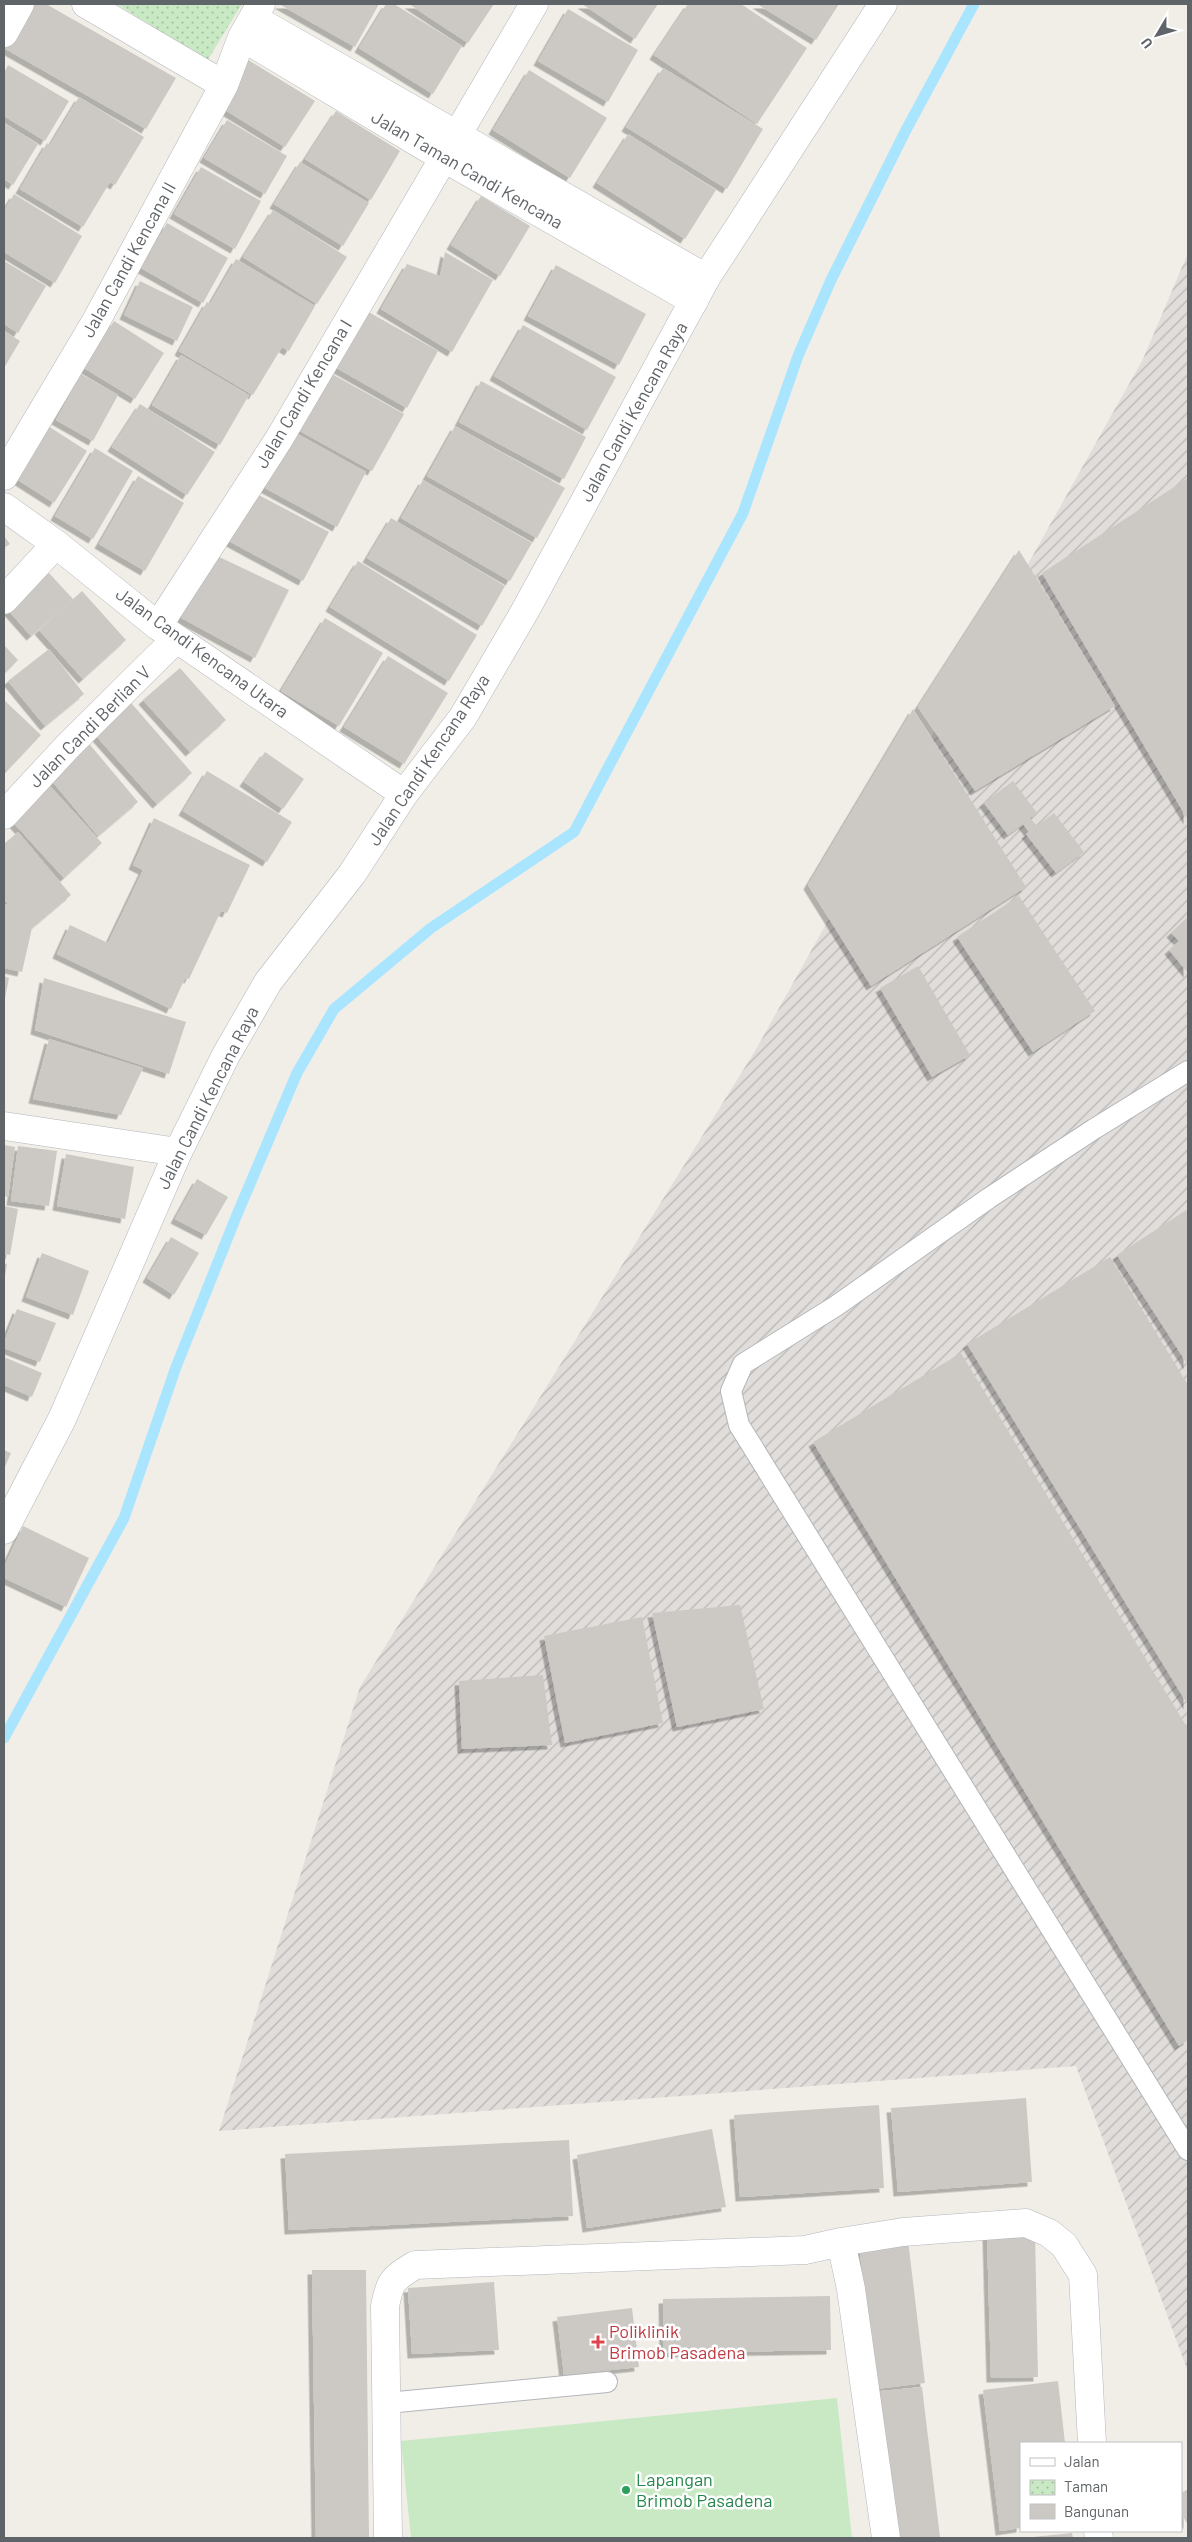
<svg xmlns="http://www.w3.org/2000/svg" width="1192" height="2542" font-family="Barlow,sans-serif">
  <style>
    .industrial { fill: url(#industrial-furrows) }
    .grass { fill: #c9e9c4 }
    .park { fill: url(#park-dots) }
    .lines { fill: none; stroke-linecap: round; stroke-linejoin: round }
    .stream { stroke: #aae5ff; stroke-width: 11 }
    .building { fill: #ccc9c5; filter: url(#shadow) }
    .service-casing { stroke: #b3b6ba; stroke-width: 22 }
    .minor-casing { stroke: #b3b6ba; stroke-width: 29 }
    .tertiary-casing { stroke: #b3b6ba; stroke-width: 29 }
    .service { stroke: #fff; stroke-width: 20 }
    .minor { stroke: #fff; stroke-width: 28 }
    .tertiary { stroke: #fff; stroke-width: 28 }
    .health-dot { fill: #e0444e; stroke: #fff; stroke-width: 2 }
    .leisure-dot { fill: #2e9e5b; stroke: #fff; stroke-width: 2 }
    .labels { text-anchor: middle; stroke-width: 5; stroke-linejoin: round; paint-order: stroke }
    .street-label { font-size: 18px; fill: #5f6468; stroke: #fff }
    .health-label { font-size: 18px; fill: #be3a42; stroke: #fff; text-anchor: start }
    .leisure-label { font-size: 18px; fill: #27864d; stroke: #fff; text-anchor: start }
  </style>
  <defs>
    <pattern id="industrial-furrows" width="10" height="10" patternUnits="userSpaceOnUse" patternTransform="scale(1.25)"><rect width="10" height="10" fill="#e0ddda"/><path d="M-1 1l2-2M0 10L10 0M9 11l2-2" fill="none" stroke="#b9b7b5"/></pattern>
    <pattern id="park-dots" width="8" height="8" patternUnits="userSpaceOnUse" patternTransform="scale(1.25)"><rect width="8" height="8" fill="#c9e9c4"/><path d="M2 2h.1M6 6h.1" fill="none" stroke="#a6c0a3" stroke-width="1.8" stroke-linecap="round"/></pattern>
    <filter id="shadow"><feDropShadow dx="-4.5" dy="4.5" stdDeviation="0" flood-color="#0004"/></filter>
  </defs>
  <rect width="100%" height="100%" fill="#f1eee8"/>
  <path class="industrial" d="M1188,253V2372L1076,2066L219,2131L360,1687L755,1051L1143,359Z"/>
  <path class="grass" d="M837,2398L852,2538H411L401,2441Z"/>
  <path class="park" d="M117,4H242L207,61Z"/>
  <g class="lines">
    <path class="stream" d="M4,1738L124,1518L176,1367L236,1217L297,1073L334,1009L431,928L574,832L743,513L798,356L831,280L906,130L974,4"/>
  </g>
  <path class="building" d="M28,4H46L176,78L146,129L4,48Z
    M279,4H379L355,47Z
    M386,4H394L462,46L433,94L359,48Z
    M409,4H494L468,43Z
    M582,4H658L635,39Z
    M688,4H741L807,48L757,124L654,55Z
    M757,4H839L816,40Z
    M568,9L638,50L608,102L538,61Z
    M245,58L315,101L285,147L217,105Z
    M8,65L69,101L45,141L4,116V73Z
    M663,68L763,129L727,189L626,127Z
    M529,70L607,118L570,178L493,130Z
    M79,97L144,137L115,185L110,182L83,227L20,189L47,143L50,145Z
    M336,111L400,151L371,200L305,159Z
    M227,120L287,156L265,194L204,158Z
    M4,123L38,144L13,185L4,179Z
    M628,134L716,190L685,239L597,183Z
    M300,162L369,203L343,246L274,204Z
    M201,167L261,201L235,249L174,214Z
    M14,194L82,236L55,283L4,252V211Z
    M481,196L530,226L500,276L451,245Z
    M273,210L347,257L317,304L243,257Z
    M167,223L228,258L203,303L141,268Z
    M445,252L493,280L452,352L381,309L407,264L440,276Z
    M236,259L315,306L289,351L282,347L253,395L179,351L207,302L210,304Z
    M4,261L46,286L18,333L4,324Z
    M556,265L646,314L619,365L528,316Z
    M140,281L193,307L177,341L124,315Z
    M358,306L438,351L407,408L326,362Z
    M114,321L164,353L135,399L84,368Z
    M523,325L616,377L587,430L494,376Z
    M4,331L20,341L4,368Z
    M181,355L249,395L220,445L152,405Z
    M323,369L404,414L372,471L291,426Z
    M81,374L118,395L93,441L56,420Z
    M481,381L586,437L564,479L459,422Z
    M140,404L215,452L187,495L112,447Z
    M48,426L87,451L54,503L15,478Z
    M455,426L565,488L537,538L427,476Z
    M294,432L366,472L337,527L265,488Z
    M95,448L133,471L93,539L55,516Z
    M138,476L184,503L145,571L99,544Z
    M1188,478V820L1042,573Z
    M423,480L532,543L510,581L401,518Z
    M253,492L329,532L303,581L227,540Z
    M391,518L505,586L482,626L367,558Z
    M4,536L10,544L4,548Z
    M1019,550L1115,706L975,791L918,707Z
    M213,554L289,590L255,658L176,615Z
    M358,561L477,635L449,681L330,607Z
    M49,573L73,599L31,636L7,609Z
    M82,591L126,640L83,679L39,630Z
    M325,618L383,653L339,726L281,691Z
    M4,645L18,660L4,674Z
    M49,649L84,694L45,726L8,681Z
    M388,656L448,693L404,764L344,727Z
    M180,668L226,720L190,752L143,700Z
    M126,697L192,773L157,804L90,729Z
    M4,700L41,735L7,771L4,768Z
    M913,709L1026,887L871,986L808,885Z
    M86,740L138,802L98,836L46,774Z
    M265,752L304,779L283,809L244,782Z
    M207,771L292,822L267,862L183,811Z
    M1013,781L1037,813L1030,818L1037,826L1054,813L1084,852L1056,873L1026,834L1029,832L1023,824L1008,835L984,803Z
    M49,785L102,843L64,878L11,820Z
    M154,818L250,865L227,913L221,911L189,979L185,978L171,1009L57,954L70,925L108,943L143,870L133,865Z
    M18,832L71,895L32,928L22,972L4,968V904L9,905L4,899V844Z
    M1019,896L1095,1011L1033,1052L957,937Z
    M1188,917V973L1169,950L1179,941L1171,933Z
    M918,966L970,1055L932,1077L880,988Z
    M4,976L9,978L5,998H4Z
    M44,978L186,1022L169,1074L35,1030Z
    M49,1039L143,1068L121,1115L33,1099Z
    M4,1145L15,1147L8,1197L4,1196Z
    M18,1146L57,1151L49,1206L11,1201Z
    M66,1154L134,1167L125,1219L57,1206Z
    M197,1179L228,1197L206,1235L175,1219Z
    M4,1206L18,1209L10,1255L4,1254Z
    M1188,1209V1365L1117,1255Z
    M171,1237L199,1253L174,1295L147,1278Z
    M42,1253L89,1271L73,1315L26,1297Z
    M1110,1257L1188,1385V1705L967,1344Z
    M4,1263L7,1264L5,1276H4Z
    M17,1309L56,1323L40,1362L4,1348V1342Z
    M961,1353L1188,1729V2040L1179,2046L813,1442Z
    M4,1357L42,1373L32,1397L4,1385Z
    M4,1450L11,1453L4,1469Z
    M23,1526L89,1558L66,1607L4,1578V1567Z
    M740,1605L764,1709L677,1727L652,1613Z
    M642,1617L663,1723L565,1743L544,1636Z
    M543,1675L552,1745L462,1749L459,1681Z
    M1026,2098L1032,2182L898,2192L891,2108Z
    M879,2105L884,2188L740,2197L734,2115Z
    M712,2129L726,2207L587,2228L577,2155Z
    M569,2140L573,2216L289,2230L285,2154Z
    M1035,2233L1038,2377L991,2378L987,2234Z
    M908,2240L925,2383L876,2389L859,2245Z
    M312,2270H366L369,2538H316Z
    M494,2282L499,2350L412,2354L408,2288Z
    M830,2296L831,2350L664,2353L663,2299Z
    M632,2308L639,2367L564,2375L557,2317Z
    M1058,2381L1065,2443H1021V2528L1000,2531L983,2390Z
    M922,2387L940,2537L889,2538L871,2392Z
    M1188,2489V2525L1181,2513V2493Z
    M1072,2533L1073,2538H1033V2537Z"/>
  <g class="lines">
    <defs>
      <path id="service" d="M1188,1071L1094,1129L989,1198L836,1306L743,1364L731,1391L739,1425L1188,2150
        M387,2403L607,2382"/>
      <path id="minor" d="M86,4L224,85
        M253,18L706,278
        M4,33L20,4
        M242,37L444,158L694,301
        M4,476L95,323L224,85L242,37L261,4
        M4,507L56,544L158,626L404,794
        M4,600L56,544
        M158,626L279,439L534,4
        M4,815L68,746L176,639
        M4,1126L178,1152
        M841,2242L903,2232L1026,2223L1049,2233L1064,2245L1083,2275L1092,2443
        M1098,2531L1099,2538
        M388,2538L385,2306C390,2280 393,2279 415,2265L805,2250L841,2242L851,2289L886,2538"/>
      <path id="tertiary" d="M4,1530L62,1419L178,1152L226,1055L268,982L352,874L404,794L463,717L525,611L706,278L883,4"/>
    </defs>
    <use href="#service" class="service-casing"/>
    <use href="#minor" class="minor-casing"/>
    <use href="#tertiary" class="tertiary-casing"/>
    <use href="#service" class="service"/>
    <use href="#minor" class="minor"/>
    <use href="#tertiary" class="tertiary"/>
  </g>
  <path class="health-dot" d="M595.5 2334.5h5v5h5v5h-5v5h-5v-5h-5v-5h5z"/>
  <circle class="leisure-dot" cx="626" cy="2490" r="5"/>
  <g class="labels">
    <g class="street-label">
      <text transform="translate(467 170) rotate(30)" y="6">Jalan Taman Candi Kencana</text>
      <text transform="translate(129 260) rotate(-61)" y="6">Jalan Candi Kencana II</text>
      <text transform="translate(304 394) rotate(-59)" y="6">Jalan Candi Kencana I</text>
      <text transform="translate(634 412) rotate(-61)" y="6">Jalan Candi Kencana Raya</text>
      <text transform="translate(202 653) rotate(36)" y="6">Jalan Candi Kencana Utara</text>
      <text transform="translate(90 727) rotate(-45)" y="6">Jalan Candi Berlian V</text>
      <text transform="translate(429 760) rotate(-56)" y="6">Jalan Candi Kencana Raya</text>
      <text transform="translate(208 1098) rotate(-63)" y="6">Jalan Candi Kencana Raya</text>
    </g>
    <g class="health-label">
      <text x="609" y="2338">Poliklinik<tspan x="609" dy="21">Brimob Pasadena</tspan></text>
    </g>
    <g class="leisure-label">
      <text x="636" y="2486">Lapangan<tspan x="636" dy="21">Brimob Pasadena</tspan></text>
    </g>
  </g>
  <rect width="1192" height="2542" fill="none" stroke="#5f6468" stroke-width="10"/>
  <rect x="1020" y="2442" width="162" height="90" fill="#ffffff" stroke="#bfc1c3"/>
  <rect x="1030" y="2458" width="25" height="8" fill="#ffffff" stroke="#bfc1c3"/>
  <text x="1064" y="2467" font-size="15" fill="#5f6468">Jalan</text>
  <rect x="1030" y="2480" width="25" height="15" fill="url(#park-dots)" stroke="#bfc1c3"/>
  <text x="1064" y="2492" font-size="15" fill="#5f6468">Taman</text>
  <rect x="1030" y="2504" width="25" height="15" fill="#ccc9c5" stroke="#bfc1c3"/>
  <text x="1064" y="2517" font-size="15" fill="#5f6468">Bangunan</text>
  <g transform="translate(1157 35) rotate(232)" stroke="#ffffff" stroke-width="4" paint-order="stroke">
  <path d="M0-4L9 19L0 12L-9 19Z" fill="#5f6468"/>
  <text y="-8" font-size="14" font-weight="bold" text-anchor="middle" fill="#5f6468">U</text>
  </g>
</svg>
